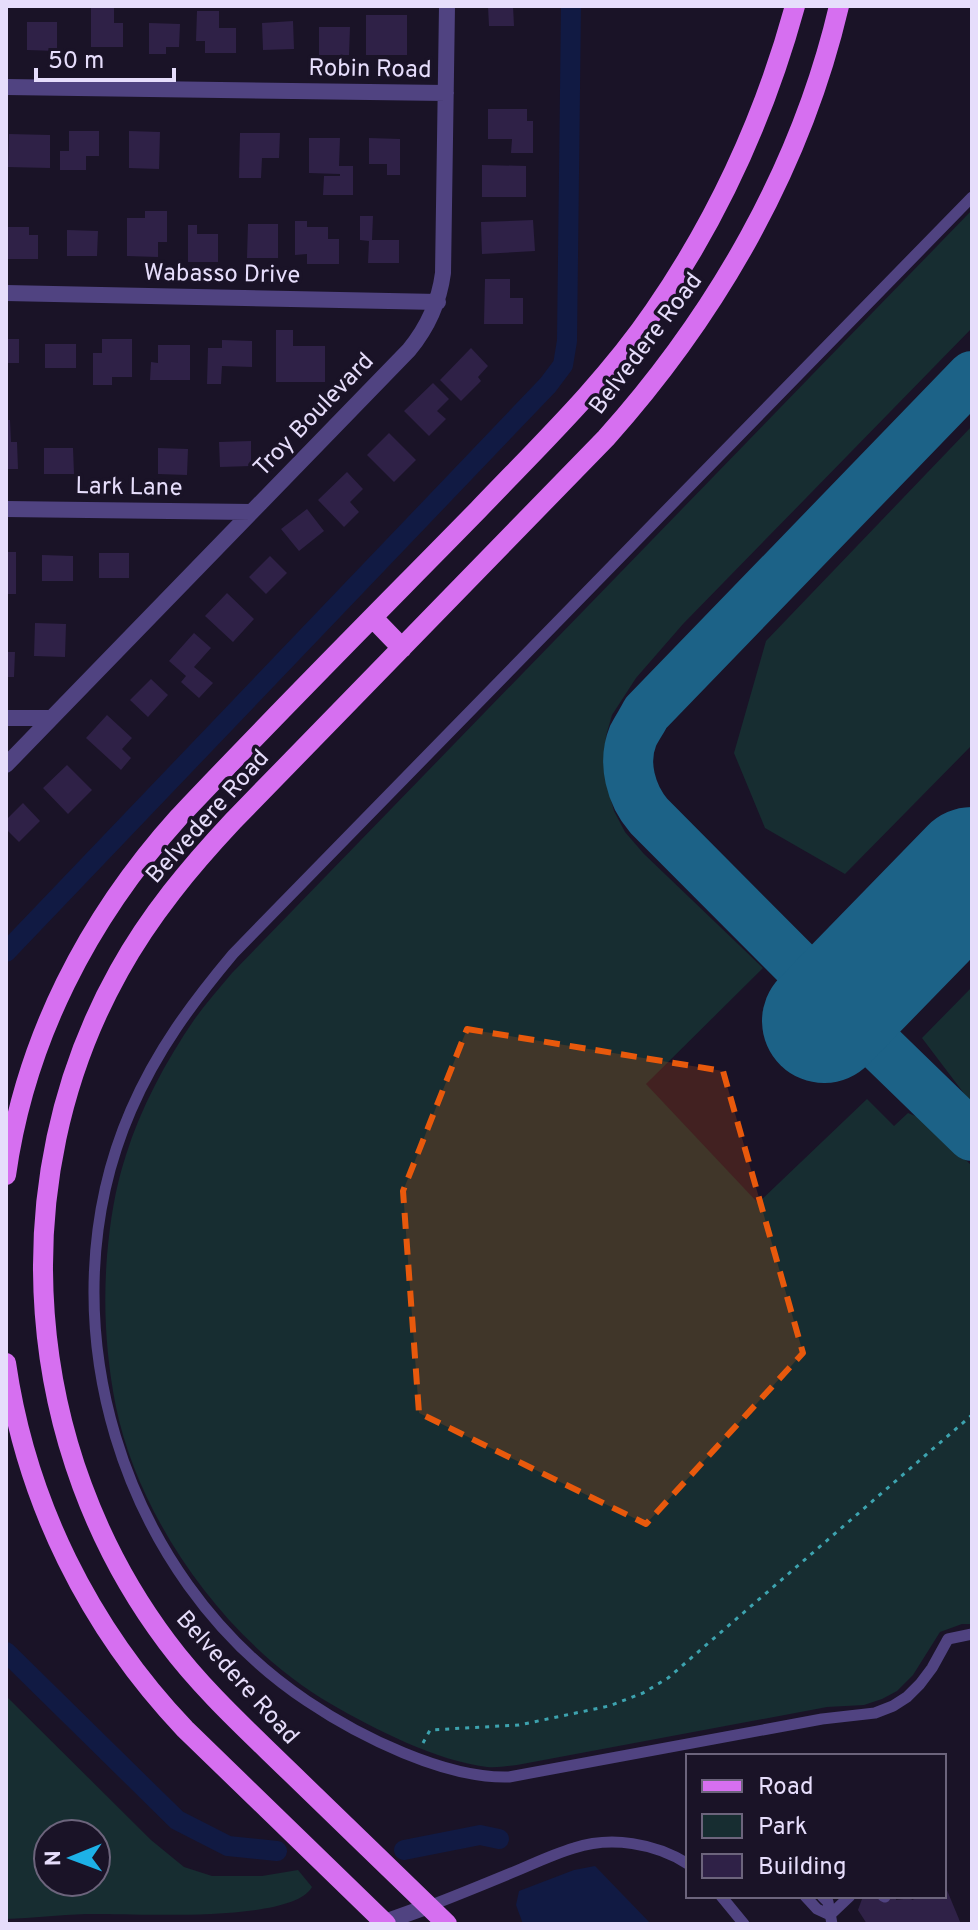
<svg xmlns="http://www.w3.org/2000/svg" width="978" height="1930" font-family="Overpass,sans-serif">
  <style>
    .green { fill: #172d31; fill-rule: evenodd }
    .water { fill: #111a43 }
    .lines { fill: none; stroke-linecap: round; stroke-linejoin: round }
    .canal { stroke: #111a43; stroke-width: 20 }
    .taxiway { stroke: #1c6287; stroke-width: 50 }
    .runway { stroke: #1c6287; stroke-width: 124 }
    .building { fill: #2f2147 }
    .path { stroke: #3da3af; stroke-width: 3; stroke-dasharray: 4 6; stroke-linecap: butt }
    .service { stroke: #504381; stroke-width: 11 }
    .minor { stroke: #504381; stroke-width: 16 }
    .tertiary { stroke: #504381; stroke-width: 16 }
    .primary { stroke: #d66ff0; stroke-width: 20 }
    .marked { fill: #e8590c; fill-opacity: 0.2; stroke: #e8590c; stroke-width: 6; stroke-dasharray: 16 10; stroke-linejoin: round }
    .labels { text-anchor: middle; stroke-width: 7; stroke-linejoin: round; paint-order: stroke }
    .street-label { font-size: 24px; fill: #e6ddfb; stroke: #1a1327 }
  </style>
  <rect width="100%" height="100%" fill="#1a1327"/>
  <path class="green" d="M972,210V328L683,624L636,678L612,715L606,736L605,765L607,784L614,811L625,832L644,854L763,968L646,1084L758,1203L867,1099L894,1126L908,1113L925,1120L972,1166V1624H962L940,1632L913,1675L897,1691L882,1699L864,1705L827,1707L517,1765C508,1766 497,1768 487,1767C437,1761 374,1729 331,1704C229,1645 140,1523 116,1407C106,1356 103,1308 107,1256C110,1222 115,1188 126,1155C141,1107 166,1061 194,1020C205,1004 219,989 232,973Z
    M972,426V745L845,874L765,828L734,753L766,641Z
    M972,987V1104L922,1038Z
    M6,1696L151,1840L184,1867L212,1876H262L298,1870L312,1887C292,1924 127,1913 86,1914C59,1915 33,1918 6,1919ZM48,1834H96V1882H48Z"/>
  <path class="water" d="M595,1866L651,1924H523L516,1905L519,1891L574,1870Z"/>
  <g class="lines">
    <path class="canal" d="M6,952L548,385L563,365L567,341L571,6
      M6,1652L177,1820L228,1846L277,1851
      M404,1850L480,1835L499,1839"/>
    <path class="taxiway" d="M972,376L646,713C642,721 637,728 633,736C622,763 631,795 649,816L838,1006L972,1136"/>
    <path class="runway" d="M824,1021L972,869"/>
  </g>
  <path class="building" d="M91,6H114V23H123V47H91Z
    M488,6H513L514,26H489Z
    M197,11H219V28H236V53H205V41H196Z
    M366,15H407V55H366Z
    M293,21L294,49L263,50L262,23Z
    M27,22H57V51L27,50Z
    M149,23L180,24L179,47H166V54H149Z
    M319,27H350L349,55H319Z
    M488,109H527V121H533V153H511L512,139H488Z
    M69,131H99V156H86V170H60V151H69Z
    M129,131L160,132L159,169L129,168Z
    M240,133H280L279,158H262L261,178H239Z
    M9,134L50,135V168L8,167Z
    M309,138H340L339,166H353V195H323L324,176H340V174L309,173Z
    M369,138L400,139V175H387V164H369Z
    M482,165L526,166V197H482Z
    M145,211H167V242H158V257L127,256V218H145Z
    M360,216H373L372,240H399V263H368L369,241L360,240Z
    M533,220L535,251L482,254L481,222Z
    M295,221H307V227H328V239H339V264H307V254L295,255Z
    M248,224H278V258H247Z
    M188,225H197V234H218V262H188Z
    M6,227H29V235H38V259H6Z
    M67,230L98,231L97,256H67Z
    M485,279H510V298H523V324H484Z
    M276,330H293V346H325V382H276Z
    M6,339H19V363H6Z
    M102,339H132V377H112V385H93V353H102Z
    M222,340L252,341V367L222,366L221,384H207L208,348H222Z
    M45,344H76V368H45Z
    M158,345H190V380H150L151,362L158,363Z
    M471,348L488,366L478,377L481,381L461,401L440,380Z
    M433,383L449,399L437,411L446,419L429,436L404,411Z
    M6,420H10L11,442H17L18,469H6Z
    M389,433L416,460L394,482L367,455Z
    M251,441V466L220,467L219,442Z
    M44,448H73L74,474H44Z
    M158,448L188,449L187,475L158,474Z
    M347,472L363,489L350,502L359,512L344,527L318,500Z
    M307,509L324,531L299,551L281,529Z
    M6,552H16V594H6Z
    M99,553H129V578H99Z
    M42,555L73,556V581H42Z
    M270,556L287,573L266,594L249,577Z
    M227,593L254,619L233,642L205,616Z
    M35,623L66,624L65,657L34,656Z
    M194,633L211,648L194,667L213,683L199,698L181,682L186,676L169,661Z
    M6,652H15L14,677H6Z
    M151,679L168,695L148,717L130,700Z
    M107,715L132,738L122,749L131,758L121,770L86,738Z
    M67,765L92,790L68,814L43,788Z
    M23,803L40,821L19,842L6,829V820Z
    M944,1883L961,1924H867L858,1910L862,1899L896,1896V1900L911,1898L912,1900L921,1896H944Z"/>
  <g class="lines">
    <path class="path" d="M423,1743L430,1730L519,1725L609,1706L643,1693L668,1678L972,1415"/>
    <path class="service" d="M972,197L233,954C192,1003 157,1050 131,1110C41,1317 121,1577 307,1701C359,1736 445,1779 509,1777L822,1719L875,1713L893,1706L907,1697L920,1684L932,1668L948,1639L972,1634
      M721,1896L744,1924
      M805,1896L817,1909L830,1915
      M822,1896L828,1902L832,1924
      M883,1896L885,1897
      M429,1906C458,1895 487,1883 516,1871C535,1863 554,1854 574,1848C611,1836 655,1843 688,1864
      M830,1915L850,1896"/>
    <path class="minor" d="M6,87L446,93
      M6,293L438,302
      M6,509L251,512
      M6,718H51
      M6,765L409,350C428,327 439,303 443,273L447,6"/>
    <path class="tertiary" d="M379,1924L429,1906"/>
    <path class="primary" d="M373,618L402,648
      M6,1175C25,1040 88,918 179,817C277,713 378,612 478,510C539,446 604,384 654,311C718,218 765,115 795,6
      M6,1363C26,1501 89,1628 185,1729L386,1924
      M447,1924C394,1873 341,1821 288,1770C246,1729 202,1689 167,1642C23,1450 1,1182 119,971C150,915 190,867 233,821L606,438C716,315 801,168 839,6"/>
  </g>
  <path class="marked" d="M467,1029L723,1071L803,1353L646,1524L419,1413L403,1191Z"/>
  <g class="labels">
    <g class="street-label">
      <text transform="translate(370 68) rotate(1)" y="8">Robin Road</text>
      <text transform="translate(222 273) rotate(1)" y="8">Wabasso Drive</text>
      <text transform="translate(645 343) rotate(-53)" y="8">Belvedere Road</text>
      <text transform="translate(313 414) rotate(-46)" y="8">Troy Boulevard</text>
      <text transform="translate(129 486) rotate(1)" y="8">Lark Lane</text>
      <text transform="translate(207 816) rotate(-48)" y="8">Belvedere Road</text>
      <text transform="translate(238 1677) rotate(48)" y="8">Belvedere Road</text>
    </g>
  </g>
  <rect width="978" height="1930" fill="none" stroke="#e6ddfb" stroke-width="16"/>
  <rect x="686" y="1754" width="260" height="144" fill="#1a1327" stroke="#6c647c" stroke-width="2"/>
  <rect x="702" y="1780" width="40" height="12" fill="#d66ff0" stroke="#6c647c" stroke-width="2"/>
  <text x="758" y="1794" font-size="24" fill="#e6ddfb">Road</text>
  <rect x="702" y="1814" width="40" height="24" fill="#172d31" stroke="#6c647c" stroke-width="2"/>
  <text x="758" y="1834" font-size="24" fill="#e6ddfb">Park</text>
  <rect x="702" y="1854" width="40" height="24" fill="#2f2147" stroke="#6c647c" stroke-width="2"/>
  <text x="758" y="1874" font-size="24" fill="#e6ddfb">Building</text>
  <g transform="translate(72 1858) rotate(269)"><circle r="38" fill="#1a1327" stroke="#6c647c" stroke-width="2"/>
  <path d="M0-6L14 30L0 20L-14 30Z" fill="#1db1e7"/>
  <text y="-12" font-size="22" font-weight="bold" text-anchor="middle" fill="#e6ddfb">N</text>
  </g>
  <path d="M36 68v12h138v-12" fill="none" stroke="#e6ddfb" stroke-width="4"/>
  <text x="48" y="68" font-size="24" fill="#e6ddfb" stroke="#1a1327" stroke-width="6" paint-order="stroke">50 m</text>
</svg>
